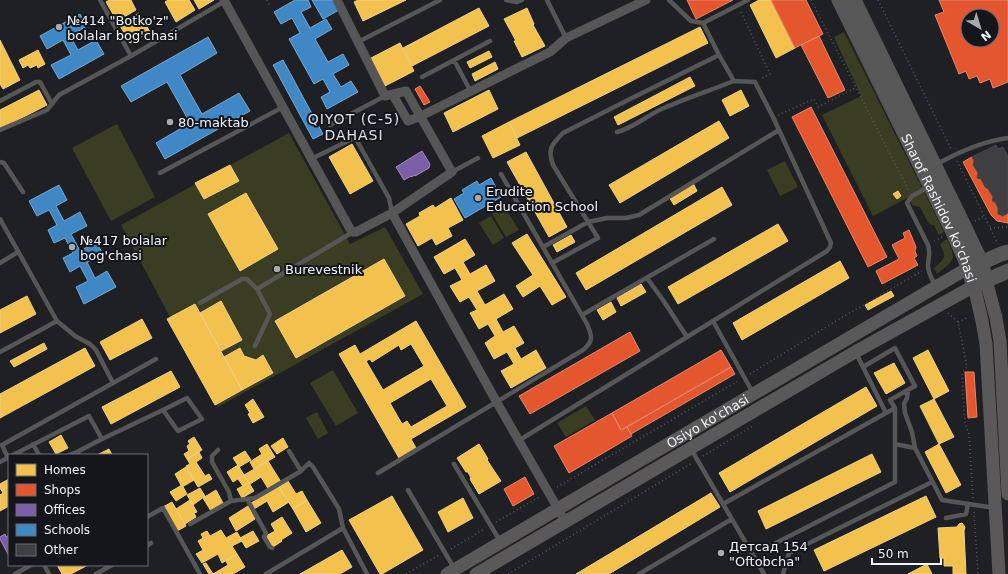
<svg xmlns="http://www.w3.org/2000/svg" width="1008" height="574" font-family="'DejaVu Sans',sans-serif">
  <style>
    .green { fill: #3b3d22 }
    .homes { fill: #f2c14e; stroke: #f2d081; fill-rule: evenodd }
    .shops { fill: #e4572e; stroke: #e8866b; fill-rule: evenodd }
    .offices { fill: #7b5ea7; stroke: #9f8bbf }
    .schools { fill: #3f88c5; stroke: #75a8d4 }
    .building { fill: #3f3e41; stroke: #47474a }
    .lines { fill: none; stroke-linecap: round; stroke-linejoin: round }
    .path { stroke: #575759; stroke-width: 1.5; stroke-dasharray: 1 3; stroke-linecap: butt }
    .lane { stroke: #575657; stroke-width: 4.5 }
    .street { stroke: #575657; stroke-width: 9 }
    .secondary { stroke: #5a5859; stroke-width: 13 }
    .primary { stroke: #585758; stroke-width: 15 }
    .poi-dot { fill: #a8aaad; stroke: #14161c; stroke-width: 1.5 }
    .labels { text-anchor: middle; stroke-width: 4; stroke-linejoin: round; paint-order: stroke }
    .poi-label { font-size: 13px; fill: #f2f4f8; stroke: #14161c; text-anchor: start }
    .street-label { font-size: 13px; fill: #f2f4f8; stroke: #14161c }
    .neighbourhood-label { font-size: 14px; letter-spacing: 1px; fill: #dee1ea; stroke: #14161c }
  </style>
  <rect width="100%" height="100%" fill="#1f2023"/>
  <path class="green" d="M844,32L944,232L939,235L934,225L929,224L920,207L912,205L909,197L873,216L822,115L861,96L834,37Z
    M117,124L155,197L111,221L72,148Z
    M289,133L350,244L385,227L423,294L218,407L121,225Z
    M785,161L798,187L780,196L767,170Z
    M503,205L519,230L506,237L491,212Z
    M491,216L504,238L493,245L479,223Z
    M947,239L952,250L953,258L949,264L937,274L934,268C945,258 947,258 940,244Z
    M333,370L358,413L336,426L310,383Z
    M586,406L595,420L566,437L557,423Z
    M317,412L328,433L318,439L306,418Z"/>
  <path class="homes" d="M109,0H131L136,10L117,21L106,2Z
    M168,0H189L195,10L176,22L165,2Z
    M194,0H214L199,9Z
    M358,0H406L363,21L354,2Z
    M759,0H771L795,48L776,58L750,5Z
    M479,8L489,26L412,66L403,48Z
    M527,8L534,24L533,25L545,46L522,57L514,41H516L504,19Z
    M139,13L150,32L130,43L119,24Z
    M700,27L708,43L517,138L509,122Z
    M0,40L20,80L3,89L0,84Z
    M400,43L414,71L385,86L371,58Z
    M38,50L45,64L38,68L37,65L30,68L28,65L23,68L19,60Z
    M489,51L492,57L470,68L467,62Z
    M495,62L498,69L475,81L472,74Z
    M690,77L695,86L618,125L614,117Z
    M39,90L47,105L0,129V110Z
    M489,90L498,109L453,132L444,113Z
    M741,90L749,106L730,116L722,100Z
    M719,121L729,138L620,203L609,185Z
    M509,122L520,145L493,158L482,136Z
    M352,144L373,181L350,194L329,157Z
    M526,152L567,227L549,237L507,162Z
    M230,165L239,181L204,199L195,183Z
    M693,183L697,191L674,205L669,197Z
    M722,187L732,205L586,290L576,273Z
    M898,191L901,196L897,199L893,194Z
    M246,193L278,249L240,271L208,214Z
    M451,198L463,220L448,228L452,236L436,245L432,238L418,246L406,224L420,216L419,213L433,205L435,208Z
    M778,224L788,241L678,304L668,287Z
    M527,234L566,297L552,305L540,286L523,297L516,286L533,275L512,243Z
    M571,235L575,242L557,252L553,245Z
    M465,239L475,255L463,262L470,274L486,265L495,281L477,291L485,305L504,294L513,309L496,319L503,332L514,326L524,343L515,348L521,359L536,350L546,368L511,388L501,371L514,364L507,352L494,359L485,343L495,336L488,324L479,329L470,313L477,310L469,297L460,302L450,286L462,280L455,268L444,274L434,257Z
    M384,259L405,296L296,358L275,321Z
    M840,261L849,278L742,340L733,323Z
    M641,284L646,292L621,306L617,298Z
    M891,291L894,296L868,310L865,305Z
    M27,296L36,314L0,333V310Z
    M221,301L242,340L221,351L200,313Z
    M611,302L616,312L603,320L597,310Z
    M195,304L242,390L215,405L167,319Z
    M142,319L152,338L110,360L100,342Z
    M416,321L466,407L411,439L416,448L399,458L339,354L355,345L360,354ZM411,344L424,366L383,390L366,361L370,359L372,362L399,345L401,350ZM431,379L447,406L411,427L407,421L402,424L390,403Z
    M44,343L47,349L14,367L10,361Z
    M85,348L95,366L0,418V394Z
    M240,348L244,356L256,360L263,355L273,373L242,390L224,357Z
    M928,350L949,391L934,399L913,358Z
    M894,363L905,383L886,394L874,373Z
    M171,371L180,387L111,424L102,407Z
    M866,387L877,406L730,492L719,473Z
    M253,399L264,417L253,423L248,414L250,413L245,405Z
    M934,399L954,437L939,444L920,406Z
    M61,435L68,448L56,454L49,442Z
    M194,437L202,450L187,459L184,454L189,451L187,446L190,444L188,441Z
    M283,438L288,447L277,454L271,446Z
    M267,444L275,457L254,469L250,462L262,454L259,449Z
    M479,444L488,459L487,460L501,481L479,494L470,479L471,478L468,472H466L457,458Z
    M939,444L961,485L946,493L925,452Z
    M109,449L112,455H97Z
    M245,451L251,460L239,467L233,458Z
    M199,452L202,458L196,462L205,476L209,474L212,479L198,487L186,466L190,464L187,459Z
    M872,454L881,472L766,529L758,511Z
    M268,461L281,482L269,490L261,477L250,484L244,475Z
    M238,465L244,475L233,482L227,472Z
    M186,467L194,480L182,487L175,474Z
    M244,475L254,491L242,498L237,489L243,486L238,479Z
    M9,479V506L0,511V495L3,493L0,488V484Z
    M288,481L296,494L302,491L307,500L293,509L279,487Z
    M182,485L187,494L176,501L170,492Z
    M279,487L289,502L273,512L267,501L254,509L251,503Z
    M200,488L205,496L193,505L187,495Z
    M216,490L223,503L211,511L203,498Z
    M711,493L720,507L609,574H576Z
    M392,496L423,550L382,574H380L349,520Z
    M926,496L936,517L824,571L814,550Z
    M463,498L473,518L448,532L438,512Z
    M190,500L197,512L194,513L196,517L185,524L176,509Z
    M307,500L321,523L306,532L293,509Z
    M172,502L186,526L177,531L163,507Z
    M248,506L255,519L236,531L229,518Z
    M282,517L292,533L281,540L282,541L273,547L266,536L275,531L271,524Z
    M962,523L965,527L964,531L966,574H953V566H944V558H940L938,528L957,527L959,524Z
    M221,530L226,538L237,532L242,541L232,546L237,554L222,563L218,554L202,563L196,554L203,550L198,541L203,538L201,534L207,531L210,536Z
    M253,531L259,541L246,548L240,538Z
    M342,550L352,567L340,574H300Z
    M237,554L245,567L233,574H213L228,565L226,561Z
    M206,563L213,574H209L203,564Z
    M927,564L932,574H908Z
    M57,565H88L71,574H62Z"/>
  <path class="shops" d="M687,0H733L696,19Z
    M771,0H806L823,34L795,48Z
    M939,0H1008V82L993,88L990,79L980,83L977,76L969,79L966,71L959,74L935,15L944,12ZM968,16H992V40H968Z
    M819,36L845,90L828,98L801,45Z
    M420,86L430,102L424,105L415,89Z
    M811,107L887,257L868,267L792,117Z
    M972,157L974,161L973,165L978,173L977,178L981,179L985,187L988,189L993,197L992,201L995,202L998,208L999,214L1003,216L1008,213V223L997,221L991,215L963,162Z
    M909,230L916,247L915,251L917,256L914,258L918,265L882,284L876,271L899,259L892,245L905,238L903,233Z
    M630,332L640,351L530,414L519,396Z
    M721,350L731,367L621,430L612,413Z
    M731,367L735,374L631,434L627,427Z
    M965,372H974L977,417L968,418Z
    M612,413L621,430L627,427L632,436L569,473L554,446Z
    M525,477L534,494L513,506L504,489Z"/>
  <path class="offices" d="M422,151L430,164L429,168L415,176V175L411,177V176L404,180L396,167Z
    M5,534L6,537L9,535V556L0,539V537Z"/>
  <path class="schools" d="M295,0H308L311,7L301,12L310,28L326,19L332,29L315,39L328,62L343,54L349,65L333,74L341,87L351,81L358,92L327,109L321,97L330,92L323,79L314,84L289,39L300,33L292,18L281,24L274,12Z
    M312,0H334L339,10L323,19Z
    M80,14L87,26L70,36L78,50L96,40L104,54L59,79L51,65L71,55L63,40L47,49L40,36Z
    M208,37L217,53L180,75L202,114L239,93L250,111L165,159L156,143L190,123L167,82L131,102L121,86Z
    M283,60L323,134L313,139L273,65Z
    M491,178L501,197L465,218L454,199L464,193L462,190L477,181L479,185Z
    M59,185L67,200L56,206L64,221L80,212L87,226L71,234L80,251L96,242L103,254L87,262L95,278L107,271L116,287L84,304L76,287L88,281L80,266L70,272L63,258L73,253L65,238L54,243L48,230L57,225L49,210L37,216L29,201Z"/>
  <path class="building" d="M996,145L998,149L1003,147L1008,157V213L1003,216L998,214V208L995,202L992,201L993,197L988,189L985,187L981,179L977,178L978,173L973,165L974,161L972,157Z"/>
  <g class="lines">
    <path class="path" d="M267,0L270,6
      M811,0L909,191
      M878,0L951,149
      M741,12L770,74L760,79
      M778,115L814,99L818,107L855,88
      M957,161L997,242
      M975,221L984,216
      M990,228L1008,227
      M934,241L942,237
      M948,313L958,322L967,367L962,373L965,423L969,434L973,498
      M958,322L969,317
      M750,374L836,321L922,271
      M703,456L753,426
      M557,487L738,381
      M974,512L978,574
      M496,522L541,496
      M451,549L484,529
      M406,574L439,555
      M508,574L692,463"/>
    <path class="lane" d="M100,0L131,56L225,1
      M506,0L517,2L522,0
      M547,0L566,38
      M669,0L691,21L703,23L719,55
      M703,23L748,0
      M358,42L440,0
      M454,60L471,92
      M422,77L490,41
      M0,101L36,82H40L52,104
      M330,125L385,96
      M0,130L47,110L59,95L131,56
      M617,132C634,128 647,115 664,108C687,98 711,90 734,81
      M311,159L352,139H356L389,198L392,213
      M0,162L4,163L23,192
      M937,164C959,152 983,141 1008,138
      M452,172L478,158
      M160,173L283,107
      M929,187L912,196L907,203L928,245C931,254 928,258 928,266C928,273 932,279 935,285
      M0,219L57,321L75,336L90,344L96,350L113,383
      M543,247L588,222L607,218H626L639,215L779,130
      M0,263L18,252
      M552,263L598,238L553,165C547,149 552,144 563,133L628,100L719,55L734,81L755,82L773,117L831,243L830,247L827,251L713,321
      M647,278L663,300L687,337
      M200,303L242,279H247L257,289L353,232
      M582,315L714,239
      M255,346L270,314L257,289
      M0,352L57,321
      M863,367L886,413
      M908,390L907,398L904,404L905,413L912,432L915,448
      M518,441L713,321L753,393
      M33,444L39,455
      M895,444L915,448L942,500L995,508
      M691,449L764,574
      M218,450L212,456V462L229,492L231,501
      M13,455L89,416L102,439L163,410L178,431L202,419L187,398L163,410
      M69,455L77,452
      M78,455L77,452L102,439
      M8,458L2,445L156,359
      M0,462L9,457
      M454,464L500,541
      M301,471L309,463L313,467L339,509L343,528L367,574
      M378,473L583,350C594,341 592,336 587,324L501,174
      M408,490L454,568
      M247,499L255,498L301,471L289,451
      M723,504L895,408
      M147,517L163,508L200,574
      M946,518L966,514L968,504
      M190,524L231,501L247,499L266,533L264,537L270,547L272,548
      M147,546L151,543
      M749,549L772,545L895,482V408L890,400L915,386L895,348L863,367L856,353
      M44,565L49,574
      M15,574L31,565
      M96,574L112,565
      M266,574L343,528
      M639,574L732,519
      M783,574L789,553L932,482"/>
    <path class="street" d="M224,0L350,229L353,232H356L392,213L452,172L406,91L385,96L337,0
      M393,95L408,121L421,116L550,52L566,38L646,0
      M392,213L496,401L565,521"/>
    <g class="secondary">
      <path d="M986,280L996,318L1000,341L1008,494"/>
      <path id="s1" d="M447,574L968,268"/>
      <path d="M476,574L855,352L974,286L982,321L986,344L999,574"/>
    </g>
    <g class="primary">
      <path id="s2" d="M839,0L953,232L965,259L974,286L1008,271"/>
      <path d="M854,0L964,226L981,262L986,280"/>
      <path d="M972,267L1001,254L1008,252"/>
    </g>
  </g>
  <g class="poi-dot">
    <circle cx="59" cy="27" r="4"/>
    <circle cx="170" cy="122" r="4"/>
    <circle cx="478" cy="198" r="4"/>
    <circle cx="72" cy="247" r="4"/>
    <circle cx="277" cy="269" r="4"/>
    <circle cx="721" cy="553" r="4"/>
  </g>
  <g class="labels">
    <g class="poi-label">
      <text x="67" y="25">№414 "Botko'z"<tspan x="67" dy="15">bolalar bog'chasi</tspan></text>
      <text x="178" y="127">80-maktab</text>
      <text x="486" y="196">Erudite<tspan x="486" dy="15">Education School</tspan></text>
      <text x="80" y="245">№417 bolalar<tspan x="80" dy="15">bog'chasi</tspan></text>
      <text x="285" y="274">Burevestnik</text>
      <text x="729" y="551">Детсад 154<tspan x="729" dy="15">"Oftobcha"</tspan></text>
    </g>
    <g class="street-label">
      <text dy="5" stroke="none"><textPath href="#s2" startOffset="231">Sharof Rashidov ko'chasi</textPath></text>
      <text dy="5" stroke="none"><textPath href="#s1" startOffset="302">Osiyo ko'chasi</textPath></text>
    </g>
    <g class="neighbourhood-label">
      <text x="354" y="124">QIYOT (C-5)<tspan x="354" dy="16">DAHASI</tspan></text>
    </g>
  </g>
  <rect x="8" y="454" width="140" height="112" fill="#14161c" stroke="#6d6f74"/>
  <rect x="16" y="464" width="20" height="12" fill="#f2c14e" stroke="#6d6f74"/>
  <text x="44" y="474" font-size="12" fill="#f2f4f8">Homes</text>
  <rect x="16" y="484" width="20" height="12" fill="#e4572e" stroke="#6d6f74"/>
  <text x="44" y="494" font-size="12" fill="#f2f4f8">Shops</text>
  <rect x="16" y="504" width="20" height="12" fill="#7b5ea7" stroke="#6d6f74"/>
  <text x="44" y="514" font-size="12" fill="#f2f4f8">Offices</text>
  <rect x="16" y="524" width="20" height="12" fill="#3f88c5" stroke="#6d6f74"/>
  <text x="44" y="534" font-size="12" fill="#f2f4f8">Schools</text>
  <rect x="16" y="544" width="20" height="12" fill="#3f3e41" stroke="#6d6f74"/>
  <text x="44" y="554" font-size="12" fill="#f2f4f8">Other</text>
  <g transform="translate(980 28) rotate(142)"><circle r="19" fill="#14161c" stroke="#6d6f74"/>
  <path d="M0-3L7 15L0 10L-7 15Z" fill="#a8aaad"/>
  <text y="-6" font-size="11" font-weight="bold" text-anchor="middle" fill="#f2f4f8">N</text>
  </g>
  <path d="M872 558v6h69v-6" fill="none" stroke="#f2f4f8" stroke-width="2"/>
  <text x="878" y="558" font-size="12" fill="#f2f4f8" stroke="#14161c" stroke-width="3" paint-order="stroke">50 m</text>
</svg>
